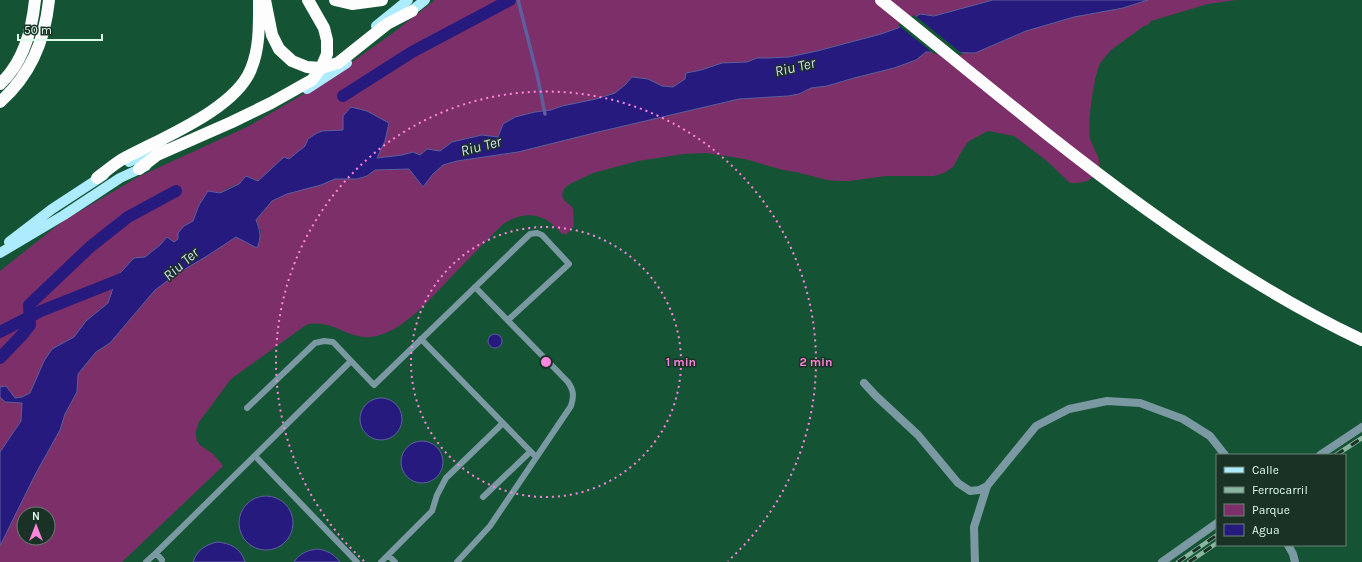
<svg xmlns="http://www.w3.org/2000/svg" width="1362" height="562" font-family="Karla,sans-serif">
  <style>
    .green { fill: #7d2f69; fill-rule: evenodd }
    .water { fill: #271a7e; stroke: #5e5e9e }
    .pier { fill: #155335 }
    .lines { fill: none; stroke-linecap: round; stroke-linejoin: round }
    .stream { stroke: #5e5e9e; stroke-width: 3.5 }
    .canal { stroke: #271a7e; stroke-width: 12 }
    .lane { stroke: #7b99a2; stroke-width: 6 }
    .street { stroke: #7b99a2; stroke-width: 8 }
    .primary { stroke: #adebfe; stroke-width: 10 }
    .highway { stroke: #fdfdfd; stroke-width: 12 }
    .rail-casing { stroke: #8ab59e; stroke-width: 4.5 }
    .rail { stroke: #1a3225; stroke-width: 3; stroke-dasharray: 9; stroke-linecap: butt }
    .ring { fill: none; stroke: #ff85de; stroke-width: 2; stroke-dasharray: 2 4 }
    .labels { text-anchor: middle; stroke-width: 3; stroke-linejoin: round; paint-order: stroke }
    .water-label { font-size: 15px; font-style: italic; fill: #d5d9f5; stroke: #1a3225 }
    .centre { fill: #ff85de; stroke: #1a3225; stroke-width: 2 }
    .ring-label { font-size: 12px; text-anchor: middle; font-weight: bold; fill: #ff85de; stroke: #1a3225; stroke-width: 3; stroke-linejoin: round; paint-order: stroke }
  </style>
  <rect width="100%" height="100%" fill="#155335"/>
  <path class="green" d="M435,0H993L934,16L920,14L898,28L881,34L817,51L789,57L768,58H757L747,62L722,63L701,70L686,73L685,79L673,87L662,86L648,79L632,77L625,85L615,93L596,99L562,106L551,110L535,112L503,124L498,137L482,135L452,142L440,151L427,149L420,155L413,152L402,155L377,158L385,141L343,116L344,131H322L308,139L305,146L289,159L284,157L258,181L246,176L239,184L230,187L199,205L193,221L184,226L178,239L174,242L167,237L160,245L145,257L134,258L120,273L115,282L108,303L86,321L74,337L52,349L44,361L30,393L22,397L15,398L6,386L0,387V271L63,221L138,177L249,126L321,84L393,33Z
    M1148,0H1236L1208,4L1151,21L1148,25L1144,26L1111,50C1108,54 1104,58 1101,62C1094,73 1087,125 1090,138C1092,148 1103,159 1098,170C1093,182 1082,183 1070,183L1047,161L1014,136L988,131L969,141L963,149L953,167L944,173L934,176H886L849,181H839L827,180L796,172L783,170L745,159L706,153L684,154L638,161L593,173L568,185L564,189L562,195L564,200L573,208L574,226L567,234H562C546,213 524,209 502,225C486,241 470,258 453,275C433,296 401,335 370,337C346,339 332,318 306,325L231,379L199,422L196,431V436L197,441L200,445L213,454L220,462L223,466L122,562H0V546L35,475L60,430L65,414L77,392L78,374L96,352L110,343L155,290L175,275L207,256L236,237L257,248L261,231L256,220L272,201L287,194L321,185L335,179H357L367,176L375,170L410,169L433,174L443,165L457,161L518,152L594,133L739,99L788,96L799,94L811,88L827,86L854,78L894,68L916,60L926,52L975,53L1026,31L1074,17L1123,8ZM24,514H48V538H24Z
    M0,397L5,402L22,403L21,421L0,452Z"/>
  <path class="water" d="M993,0H1148L1123,8L1074,17L1026,31L975,53L926,52L916,60L894,68L854,78L827,86L811,88L799,94L788,96L739,99L594,133L518,152L457,161L443,165L433,174L423,187L409,169L375,170L367,176L357,179H335L321,185L287,194L272,201L256,220C260,230 262,237 257,248L236,237L207,256L175,275L155,290L110,343L96,352L78,374L77,392L65,414L60,430L35,475L0,546V452L21,421L22,403L5,402L0,397V387L6,386L15,398L22,397L30,393L44,361L52,349L74,337L86,321L108,303L115,282L120,273L134,258L145,257L160,245L167,237L174,242L178,239V233L184,226L193,221L199,205L208,191L220,193L239,184L246,176L258,181L284,157L289,159L305,146L308,139L317,133L322,131L343,130V116L351,107L367,111L389,123L385,141L377,158L402,155L413,152L420,155L427,149L440,151L452,142L482,135L498,137L503,124L515,117L535,112L551,110L562,106L596,99L615,93L625,85L632,77L648,79L662,86L673,87L685,79L686,73L701,70L722,63L747,62L757,58H768L789,57L817,51L881,34L898,28L920,14L934,16Z
    M488 341a7 7 0 1 1 14 0a7 7 0 1 1-14 0Z
    M360 419a21 21 0 1 1 42 0a21 21 0 1 1-42 0Z
    M401 462a21 21 0 1 1 42 0a21 21 0 1 1-42 0Z
    M239 523a27 27 0 1 1 54 0a27 27 0 1 1-54 0Z
    M217,542C230,543 241,548 245,562H193C197,550 205,545 217,542Z
    M318,549C328,551 334,554 340,562H294C300,553 308,550 318,549Z"/>
  <path class="pier" d="M914,15L964,55L934,54L898,25Z"/>
  <g class="lines">
    <path class="stream" d="M518,0L537,74L545,114"/>
    <path class="canal" d="M343,96L412,52L510,0
      M0,332L41,311L129,276
      M0,358L22,335L30,325L29,305L90,247L128,217L176,191"/>
    <path class="lane" d="M421,339L536,457
      M247,408L315,343L324,341L333,342L374,385L530,234L537,233L542,235L569,264L508,320
      M255,456L357,562
      M483,497L530,452
      M388,555L395,562
      M162,560L156,553L351,361
      M146,562L156,553
      M381,562L432,511L437,495L446,478L503,423
      M457,562L490,526L571,406C574,396 574,391 568,382L475,287"/>
    <path class="street" d="M864,383L876,396L918,435L958,483L970,491L979,490L987,486
      M1320,455L1362,427
      M1288,545L1293,554L1295,562
      M975,562L974,527L987,486L1036,426L1069,409L1107,401L1140,403L1183,419L1210,436L1225,455
      M1162,562L1217,523"/>
    <path class="primary" d="M406,15L425,0
      M376,26L408,0
      M307,89L347,63
      M129,162L163,147
      M9,242L52,209L104,175
      M0,253L64,215L120,178L146,166"/>
    <path class="highway" d="M265,0L272,35L279,49L292,61L307,67L321,68L338,63L387,24L412,11
      M335,0L352,4L382,0
      M881,0C1033,122 1184,255 1362,340
      M0,84C23,63 32,30 35,0
      M0,102C31,75 45,40 49,0
      M139,169L157,155L232,122L271,103L312,80L321,68L327,54V40L324,28L308,0
      M97,178C105,172 113,165 121,160C159,139 235,110 251,69C260,48 259,23 259,0"/>
    <defs>
      <path id="rail" d="M1336,455L1362,438
        M1178,562L1217,535
        M1189,562L1217,543"/>
    </defs>
    <use href="#rail" class="rail-casing"/>
    <use href="#rail" class="rail"/>
  </g>
  <g class="ring">
    <circle cx="546" cy="362" r="135"/>
    <path d="M364 561A270 270 0 1 1 728 561"/>
  </g>
  <g class="labels">
    <g class="water-label">
      <text transform="translate(795 67) rotate(-13)" y="5">Riu Ter</text>
      <text transform="translate(481 146) rotate(-14)" y="5">Riu Ter</text>
      <text transform="translate(181 264) rotate(-41)" y="5">Riu Ter</text>
    </g>
  </g>
  <circle cx="546" cy="362" r="6" class="centre"/>
  <g class="ring-label">
    <text x="681" y="366">1 min</text>
    <text x="816" y="366">2 min</text>
  </g>
  <rect x="1216" y="454" width="130" height="92" fill="#1a3225" stroke="#688273"/>
  <rect x="1224" y="467" width="20" height="6" fill="#adebfe" stroke="#688273"/>
  <text x="1252" y="474" font-size="12" fill="#ddfbe9">Calle</text>
  <rect x="1224" y="487" width="20" height="6" fill="#8ab59e" stroke="#688273"/>
  <text x="1252" y="494" font-size="12" fill="#ddfbe9">Ferrocarril</text>
  <rect x="1224" y="504" width="20" height="12" fill="#7d2f69" stroke="#688273"/>
  <text x="1252" y="514" font-size="12" fill="#ddfbe9">Parque</text>
  <rect x="1224" y="524" width="20" height="12" fill="#271a7e" stroke="#688273"/>
  <text x="1252" y="534" font-size="12" fill="#ddfbe9">Agua</text>
  <g transform="translate(36 526)"><circle r="19" fill="#1a3225" stroke="#688273"/>
  <path d="M0-3L7 15L0 10L-7 15Z" fill="#ff85de"/>
  <text y="-6" font-size="11" font-weight="bold" text-anchor="middle" fill="#ddfbe9">N</text>
  </g>
  <path d="M18 34v6h84v-6" fill="none" stroke="#ddfbe9" stroke-width="2"/>
  <text x="24" y="34" font-size="12" fill="#ddfbe9" stroke="#1a3225" stroke-width="3" paint-order="stroke">50 m</text>
</svg>
